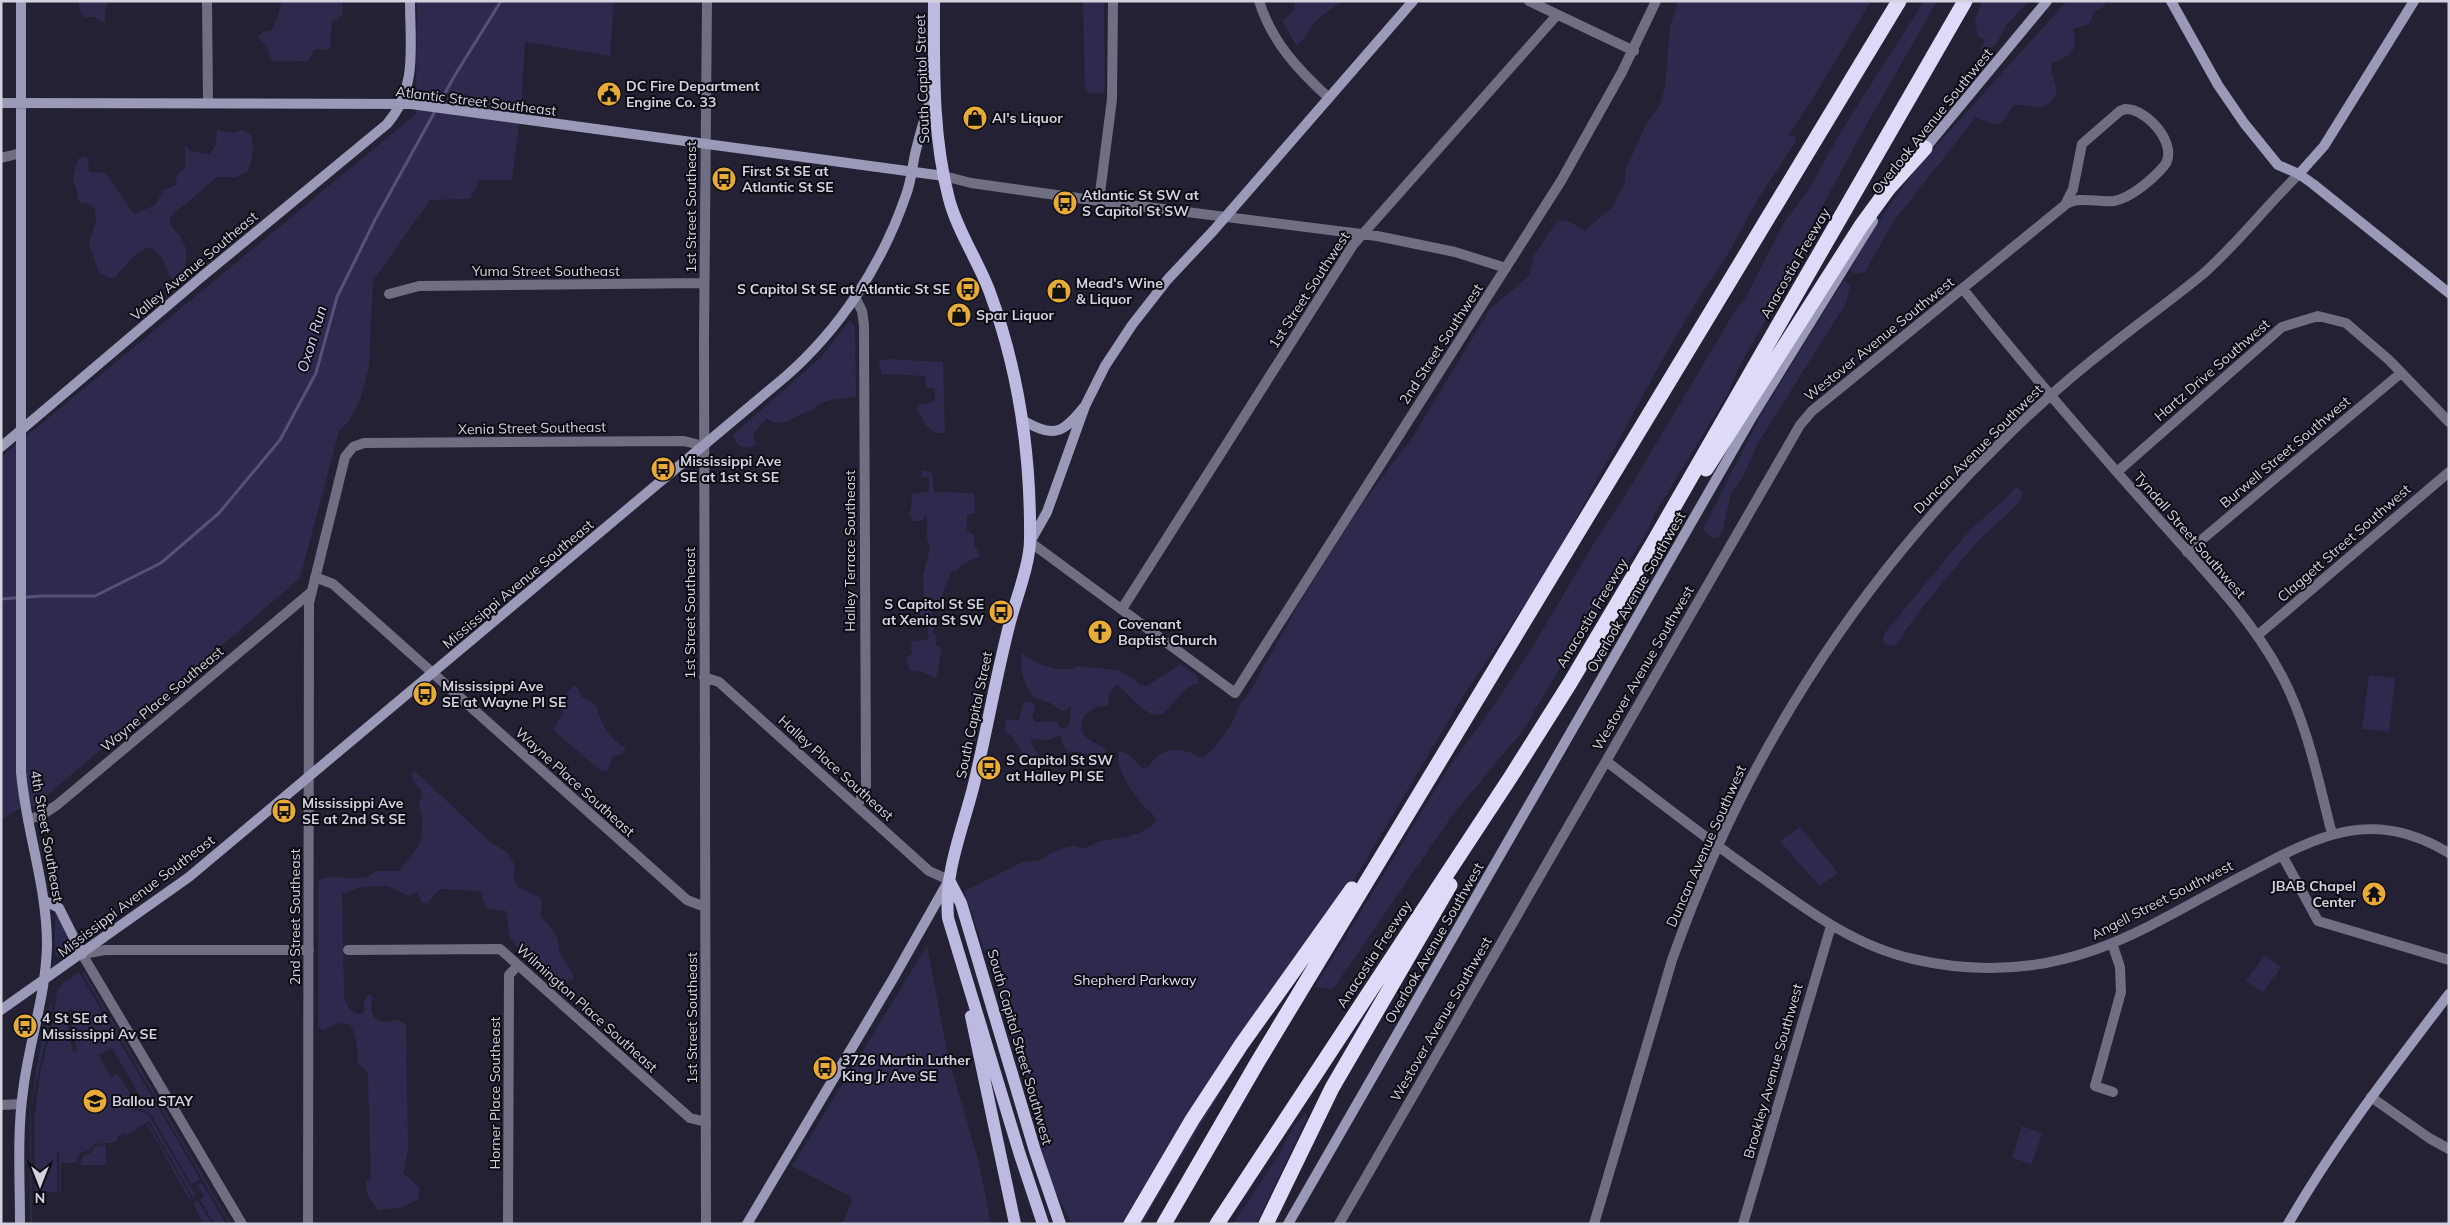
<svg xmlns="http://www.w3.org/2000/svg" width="2450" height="1225" font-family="Mulish,sans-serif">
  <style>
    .green { fill: #2e2a4d; fill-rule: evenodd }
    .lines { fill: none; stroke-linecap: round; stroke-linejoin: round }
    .stream { stroke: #56517b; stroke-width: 3 }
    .street { stroke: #706e82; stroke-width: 10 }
    .secondary { stroke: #9b99b8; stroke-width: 10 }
    .primary { stroke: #bdbae2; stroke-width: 12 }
    .highway { stroke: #dddbf8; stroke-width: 15 }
    .labels { text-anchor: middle; stroke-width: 4; stroke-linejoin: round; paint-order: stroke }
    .street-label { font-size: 14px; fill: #d3d3df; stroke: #0c0c14 }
    .poi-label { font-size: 14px; font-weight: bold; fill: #d3d3df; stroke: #0c0c14; text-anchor: start }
    .park-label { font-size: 14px; fill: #e1e0fc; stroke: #0c0c14 }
    .water-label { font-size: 15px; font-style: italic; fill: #d4d1fb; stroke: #0c0c14 }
  </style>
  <rect width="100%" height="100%" fill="#232133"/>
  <path class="green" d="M78,1H108L105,8V22H101L95,17H84L80,11Z
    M281,1H342L343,13L337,20H332L330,48L326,50L315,49L308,61L275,62L271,59L268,48L258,37L263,32L272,30C275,24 281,8 281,1Z
    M417,1H614L610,56L525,42L521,110L512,180H480L470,199L430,200L373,281L369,366L360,400L349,421L339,431L300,578L175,686L137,723L130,724L35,806L17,810L1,820V457L416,114Z
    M1083,1H1104L1105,90L1103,93L1091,94L1085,90Z
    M1294,1H1340C1333,10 1323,13 1316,21C1308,28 1306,41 1296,45L1282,21L1295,10Z
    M1678,1H1871L1818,90L1788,136H1795L1796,142L1759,197L1728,254L1703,291L1665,355L1548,570L1462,698L1302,968L1280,994L1141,1224H1072L1048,1178L1026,1083L996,983L964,891L1023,862L1041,860C1047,854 1063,847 1072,846C1076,845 1079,849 1083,848C1089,847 1093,844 1098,842C1115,838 1146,837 1156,820C1153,811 1145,809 1140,802C1131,790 1113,765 1119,751L1128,754L1142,768L1148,767C1160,752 1169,746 1189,752C1195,754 1198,757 1203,758C1216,748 1225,734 1233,721C1238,713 1237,702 1246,698L1299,604L1362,504L1414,435L1490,309L1529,276L1534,255L1558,220L1571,222L1584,231L1612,208L1624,184L1626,169L1644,128L1660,105L1665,87L1670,27Z
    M1924,1H1937L1859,138L1797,254L1781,294L1740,365L1727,395L1655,513L1649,528L1634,553L1588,620L1524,729L1451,817L1333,989L1315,987L1449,767L1493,707L1530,651L1594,543L1623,499L1735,311L1747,295L1783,224L1807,192L1842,130Z
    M1982,1H2029L2007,24L1996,44L1985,52L1981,48L1985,39L1978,37L1975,20Z
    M2067,1H2107L2103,7L2095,11L2089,24L2073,29C2073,33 2075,36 2075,41C2075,56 2063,58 2052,63C2048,76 2063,88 2052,101C2041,113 2025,102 2013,106C2001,127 1998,128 1976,117L1893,222L1865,272L1857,274L1851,272V267L1873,229L1918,166Z
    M217,130L233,133L243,130L250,134C256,144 252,162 247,172L236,177H217L170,217C166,230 195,239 184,267C182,273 181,277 176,280L171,278C165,266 163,252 148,247L135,255L115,277L110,278L99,273L89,244L96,220L95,209L89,204L79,202L73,177L78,159L85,156L88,159L89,172L106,173L134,214L155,205C166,188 157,193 176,185L177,175L185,168V144L190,151L209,154L216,144Z
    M1844,280L1850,286L1846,303L1758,443L1742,479L1731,493L1723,529L1719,537L1712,538L1703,530L1705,525L1762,413Z
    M850,320L855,327L856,397C843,398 818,399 812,411C800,411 790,424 777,423C772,423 770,419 766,419L753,434L756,445C745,450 737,448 733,436L734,434L822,356Z
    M887,359L943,362L945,433H936L925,425C925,417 915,414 917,405L932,403L935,398V389L926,387L925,376L882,374L878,361Z
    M922,470L932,472L934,492L974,493L975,513L967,515V531L974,535V545L981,556L962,564L957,571H952L941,599L932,602L933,633L936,635V645L942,648L936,679L923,672L910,670L906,658L912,654L911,642L928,639V617L916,613L915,610L918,605L924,604L923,575L930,549L927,539V515L921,521H913L909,514L911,508L912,494L929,491V478L921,476Z
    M2016,486L2023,492C2023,505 1990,528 1980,539C1955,568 1930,597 1907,628C1902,634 1900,643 1894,646L1885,644L1883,641L1884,634L1969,531L2009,495Z
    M1022,653L1038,664L1058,669H1070L1077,666L1118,670L1135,680L1140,685L1147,686L1181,664L1196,675L1199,683C1195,685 1191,685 1188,688C1166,703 1166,733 1133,700C1127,695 1124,689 1117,684L1108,695L1109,704C1104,707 1097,706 1091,710C1081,716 1077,731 1088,739C1097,745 1109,747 1108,760C1095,761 1084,750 1069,752L1064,747L1060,735L1049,740L1031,739C1030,748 1042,753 1039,762L1036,764C1019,759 1019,736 1004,732L1006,720H1019L1023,703L1030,702L1036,706L1032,716L1035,722L1056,721L1061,728L1064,729L1069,726L1071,709L1070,706L1064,711C1057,710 1056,706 1050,703C1046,701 1040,701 1035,697C1024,689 1019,665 1022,653Z
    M2369,675L2395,678L2389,732L2362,729Z
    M574,686L578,687L581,697L596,705C600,724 610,739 626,749L622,755L613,757L607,771H601L553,730L563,713L558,701Z
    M415,771L489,841L509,854L515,866L513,877L518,887L541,898V917L554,931L558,940L559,951L574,977L572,980L557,983L539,970L510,939L506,911L486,908L480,891L440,889L427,904L422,902L417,892L409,896L387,886L361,887L342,894L344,995C346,1006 350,1014 362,1014L365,1010L363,1003L369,994L373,997L371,1008L374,1018L383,1022L399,1020L406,1025L408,1150L403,1173L419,1187V1199L403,1207L379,1210C370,1202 365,1192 366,1180H371L368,1075L366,1070L358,1064C356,1038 358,1010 323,1030L318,1028V881C334,870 363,887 375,871H399L420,844L423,820L419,805L422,791L415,783L411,774Z
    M1800,827L1838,873L1819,886L1780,841Z
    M55,911L75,948L59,958L55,955Z
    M927,946L949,1061L978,1159L991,1224H842L851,1203V1197L792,1166Z
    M2265,955L2281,967L2263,993L2246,981Z
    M79,972L200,1179L191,1184L151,1114L142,1109H135L130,1112L137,1110L148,1114L196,1196L193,1197L149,1121L127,1135L125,1133L117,1137L118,1140L112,1143L94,1144L90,1150L80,1153L76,1163H61V1193H59V1152L57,1151V1192H35V1113L40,1074L54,1016L57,991L63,983ZM71,1007L75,1013L71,1019L77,1051L73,1052L66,1016ZM112,1048L141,1098L135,1101L118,1074L111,1077L99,1055Z
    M84,972L231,1224H229L82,973Z
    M52,997L50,1020L31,1106L37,1066Z
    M31,1108L32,1224H30V1118Z
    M1307,1112V1118L1256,1224H1233L1278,1156L1293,1127Z
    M148,1123L191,1197L189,1199L147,1124Z
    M2022,1126L2042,1133L2032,1164L2012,1158Z
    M106,1145V1165H80L83,1156L91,1153L94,1147Z
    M202,1183L226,1224H214L200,1199L204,1196L197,1185Z
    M198,1200V1201L212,1224H204L193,1204Z"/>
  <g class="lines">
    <path class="stream" d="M1,599L42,596H95L161,563L219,513L280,440L316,373L337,297L375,220L455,75L501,1"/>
    <path class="street" d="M207,1L208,103
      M1259,1C1272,42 1298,70 1329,98
      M1529,1L1634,51
      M2125,109C2147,108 2180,146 2164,166C2153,179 2131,198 2114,201C2097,203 2079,195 2065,205L2073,189L2082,144L2120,111Z
      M1,158L21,153
      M944,176L971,183L1099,201L1377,236L1455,252L1506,268
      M1099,201L1112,99L1113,1
      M1963,289C2022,363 2083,434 2146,505C2194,560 2248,612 2282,676C2308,726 2318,780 2332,834
      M389,294L419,286L704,283
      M855,297L862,311L864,325L866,786L858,805
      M2117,472L2282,327L2318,316L2346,323L2389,360L2449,422
      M1030,542L1235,693L1561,181L1622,72L1656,1
      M2187,552L2401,373
      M315,577L333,584L687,900L705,907
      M1122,609L1353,245L1557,15
      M2258,635L2449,472
      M704,677L719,682L929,871L949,880
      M1606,761C1657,800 1708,840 1761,877C1808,911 1855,946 1913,959C1974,973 2035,971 2094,950C2148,931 2199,898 2250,872C2319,835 2373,807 2449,853
      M28,819L40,816L57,805L310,593
      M2282,855L2318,921L2449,960
      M2112,943L2120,967L2121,992L2095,1086L2113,1092
      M348,950L500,949L690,1118L706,1122
      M2371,1097L2429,1138L2449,1149
      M1,1105L21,1104
      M242,1224L82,954L105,950H309
      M308,1224L309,603L345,457L353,447L364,443L684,441L704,446
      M508,1224L509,975L518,965
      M706,1224L704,340L707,1
      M1339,1224L1800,425L1812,411L2065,205
      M1594,1224L1672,960C1741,764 1853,586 2002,441C2037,406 2075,373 2114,343C2143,320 2174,298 2203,274C2238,243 2266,206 2299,174
      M1743,1224L1831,926"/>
    <path class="secondary" d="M2171,1L2218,85L2244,123L2278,165L2299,174L2313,184L2449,293
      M1,103L411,104L944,176
      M1922,152L2047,1
      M2299,174L2324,146L2414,1
      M1024,421C1054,438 1063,433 1083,408
      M1,447L199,279L387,124C418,88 410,46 410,1
      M1030,542L1047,512L1085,406L1105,366L1132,325L1168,279L1214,230L1413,1
      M45,901L59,908L82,954
      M1,1010L189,877L785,377C840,329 882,265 906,195C911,182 912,168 915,154C920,133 926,113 933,92
      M20,1224C20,1180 17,1134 23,1091C29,1042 46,995 47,945C47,885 26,831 21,772V1
      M747,1224L894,977L949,880
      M1288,1224L1752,417L1873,221
      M2288,1224C2335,1142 2392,1069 2449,994"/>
    <path class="primary" d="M934,1C934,67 932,135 949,199C957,230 977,259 989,290C1019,371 1031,453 1030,540C1030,563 1016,599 1010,622C996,676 987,730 974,784C963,829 944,871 948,918L1020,1155L1043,1224
      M949,880L961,903L1035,1151L1060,1224
      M971,1016L1015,1224"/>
    <path class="highway" d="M1706,469L1861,226L1888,189L1925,148
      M1131,1224L1192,1120L1241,1045L1352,889
      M1164,1224L1257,1063L1899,1
      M1217,1224L1512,775L1570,683L1653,543L1965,1
      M1266,1224L1332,1088L1450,885"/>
  </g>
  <defs>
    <symbol id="civic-disc" viewBox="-11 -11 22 22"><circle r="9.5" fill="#e9ab38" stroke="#0c0c14"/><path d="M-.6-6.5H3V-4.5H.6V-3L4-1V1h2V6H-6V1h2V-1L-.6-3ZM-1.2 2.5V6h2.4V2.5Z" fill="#111"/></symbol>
    <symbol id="shop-disc" viewBox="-11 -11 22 22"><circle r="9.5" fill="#e9ab38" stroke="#0c0c14"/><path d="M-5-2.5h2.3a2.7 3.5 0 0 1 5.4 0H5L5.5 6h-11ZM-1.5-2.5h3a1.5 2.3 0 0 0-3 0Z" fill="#111"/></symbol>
    <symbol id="bus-disc" viewBox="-11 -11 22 22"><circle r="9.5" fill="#e9ab38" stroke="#0c0c14"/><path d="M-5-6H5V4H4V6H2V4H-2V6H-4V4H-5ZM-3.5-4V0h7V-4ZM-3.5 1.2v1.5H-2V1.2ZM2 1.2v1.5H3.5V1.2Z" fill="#111"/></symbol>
    <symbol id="church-disc" viewBox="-11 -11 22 22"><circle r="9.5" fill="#e9ab38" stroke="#0c0c14"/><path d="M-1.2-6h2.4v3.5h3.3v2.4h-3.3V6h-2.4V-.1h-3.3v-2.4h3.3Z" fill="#111"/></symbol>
    <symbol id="temple-disc" viewBox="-11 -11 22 22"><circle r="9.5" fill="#e9ab38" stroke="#0c0c14"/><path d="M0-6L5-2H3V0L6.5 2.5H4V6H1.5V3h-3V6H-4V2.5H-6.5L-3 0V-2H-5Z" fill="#111"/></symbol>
    <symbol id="school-disc" viewBox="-11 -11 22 22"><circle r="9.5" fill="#e9ab38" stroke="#0c0c14"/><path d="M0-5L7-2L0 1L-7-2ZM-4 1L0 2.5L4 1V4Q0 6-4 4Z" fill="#111"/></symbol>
  </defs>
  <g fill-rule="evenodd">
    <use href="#civic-disc" x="595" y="80" width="28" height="28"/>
    <use href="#shop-disc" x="961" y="104" width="28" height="28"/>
    <use href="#bus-disc" x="710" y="165" width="28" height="28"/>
    <use href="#bus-disc" x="1051" y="189" width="28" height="28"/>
    <use href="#bus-disc" x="954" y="275" width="28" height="28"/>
    <use href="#shop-disc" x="1045" y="277" width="28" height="28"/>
    <use href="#shop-disc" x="945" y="301" width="28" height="28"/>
    <use href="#bus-disc" x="649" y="455" width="28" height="28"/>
    <use href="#bus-disc" x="987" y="598" width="28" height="28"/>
    <use href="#church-disc" x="1086" y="618" width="28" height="28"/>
    <use href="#bus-disc" x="411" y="680" width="28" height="28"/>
    <use href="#bus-disc" x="975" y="754" width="28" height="28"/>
    <use href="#bus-disc" x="270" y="797" width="28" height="28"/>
    <use href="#temple-disc" x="2360" y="880" width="28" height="28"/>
    <use href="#bus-disc" x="11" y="1012" width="28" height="28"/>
    <use href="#bus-disc" x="811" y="1054" width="28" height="28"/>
    <use href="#school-disc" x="81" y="1087" width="28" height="28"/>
  </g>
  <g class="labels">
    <g class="street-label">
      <text transform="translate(922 79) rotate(-92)" y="5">South Capitol Street</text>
      <text transform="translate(476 101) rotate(7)" y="5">Atlantic Street Southeast</text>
      <text transform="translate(1932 121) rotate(-51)" y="5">Overlook Avenue Southwest</text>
      <text transform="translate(691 207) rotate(-90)" y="5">1st Street Southeast</text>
      <text transform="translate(1795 263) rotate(-60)" y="5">Anacostia Freeway</text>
      <text transform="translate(194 266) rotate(-40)" y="5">Valley Avenue Southeast</text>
      <text x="546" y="276">Yuma Street Southeast</text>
      <text transform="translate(1309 290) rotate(-57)" y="5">1st Street Southwest</text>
      <text transform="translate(1879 339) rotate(-39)" y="5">Westover Avenue Southwest</text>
      <text transform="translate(1441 344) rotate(-57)" y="5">2nd Street Southwest</text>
      <text transform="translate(2212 370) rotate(-41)" y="5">Hartz Drive Southwest</text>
      <text transform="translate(532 428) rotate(-1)" y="5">Xenia Street Southeast</text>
      <text transform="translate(1978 449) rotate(-45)" y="5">Duncan Avenue Southwest</text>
      <text transform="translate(2285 452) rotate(-40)" y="5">Burwell Street Southwest</text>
      <text transform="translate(2190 535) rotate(49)" y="5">Tyndall Street Southwest</text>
      <text transform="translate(2344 543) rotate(-41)" y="5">Claggett Street Southwest</text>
      <text transform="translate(850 551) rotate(-90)" y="5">Halley Terrace Southeast</text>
      <text transform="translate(518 584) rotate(-40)" y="5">Mississippi Avenue Southeast</text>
      <text transform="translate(1636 592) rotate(-60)" y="5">Overlook Avenue Southwest</text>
      <text transform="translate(690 613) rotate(-90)" y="5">1st Street Southeast</text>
      <text transform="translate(1592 613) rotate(-59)" y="5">Anacostia Freeway</text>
      <text transform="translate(1643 668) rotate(-60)" y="5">Westover Avenue Southwest</text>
      <text transform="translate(162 699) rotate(-40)" y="5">Wayne Place Southeast</text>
      <text transform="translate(974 715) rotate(-78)" y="5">South Capitol Street</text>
      <text transform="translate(836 768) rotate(42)" y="5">Halley Place Southeast</text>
      <text transform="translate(575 782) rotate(42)" y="5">Wayne Place Southeast</text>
      <text transform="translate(47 836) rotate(80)" y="5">4th Street Southeast</text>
      <text transform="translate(1706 846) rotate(-66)" y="5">Duncan Avenue Southwest</text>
      <text transform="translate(136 896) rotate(-37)" y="5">Mississippi Avenue Southeast</text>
      <text transform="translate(2162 900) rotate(-27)" y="5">Angell Street Southwest</text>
      <text transform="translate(295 917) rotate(-90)" y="5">2nd Street Southeast</text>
      <text transform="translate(1434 943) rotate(-60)" y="5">Overlook Avenue Southwest</text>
      <text transform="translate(1374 954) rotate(-57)" y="5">Anacostia Freeway</text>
      <text transform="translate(587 1008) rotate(42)" y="5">Wilmington Place Southeast</text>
      <text transform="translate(692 1018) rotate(-90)" y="5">1st Street Southeast</text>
      <text transform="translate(1441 1019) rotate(-60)" y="5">Westover Avenue Southwest</text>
      <text transform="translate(1020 1047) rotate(74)" y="5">South Capitol Street Southwest</text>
      <text transform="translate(1773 1071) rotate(-74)" y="5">Brookley Avenue Southwest</text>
      <text transform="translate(495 1093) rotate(-90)" y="5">Horner Place Southeast</text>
    </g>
    <g class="poi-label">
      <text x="626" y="91">DC Fire Department<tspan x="626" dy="16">Engine Co. 33</tspan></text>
      <text x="992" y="123">Al's Liquor</text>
      <text x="742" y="176">First St SE at<tspan x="742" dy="16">Atlantic St SE</tspan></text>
      <text x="1082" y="200">Atlantic St SW at<tspan x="1082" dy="16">S Capitol St SW</tspan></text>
      <text x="1076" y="288">Mead's Wine<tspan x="1076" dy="16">&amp; Liquor</tspan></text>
      <text x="950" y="294" text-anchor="end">S Capitol St SE at Atlantic St SE</text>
      <text x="976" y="320">Spar Liquor</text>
      <text x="680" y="466">Mississippi Ave<tspan x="680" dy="16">SE at 1st St SE</tspan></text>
      <text x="984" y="609" text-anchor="end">S Capitol St SE<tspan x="984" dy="16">at Xenia St SW</tspan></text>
      <text x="1118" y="629">Covenant<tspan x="1118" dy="16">Baptist Church</tspan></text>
      <text x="442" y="691">Mississippi Ave<tspan x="442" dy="16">SE at Wayne Pl SE</tspan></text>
      <text x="1006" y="765">S Capitol St SW<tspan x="1006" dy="16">at Halley Pl SE</tspan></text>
      <text x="302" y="808">Mississippi Ave<tspan x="302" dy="16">SE at 2nd St SE</tspan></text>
      <text x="2356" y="891" text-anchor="end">JBAB Chapel<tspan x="2356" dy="16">Center</tspan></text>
      <text x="42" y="1023">4 St SE at<tspan x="42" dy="16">Mississippi Av SE</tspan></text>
      <text x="842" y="1065">3726 Martin Luther<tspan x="842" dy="16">King Jr Ave SE</tspan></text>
      <text x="112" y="1106">Ballou STAY</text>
    </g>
    <g class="park-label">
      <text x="1135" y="985">Shepherd Parkway</text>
    </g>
    <g class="water-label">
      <text transform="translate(312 339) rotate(-73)" y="5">Oxon Run</text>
    </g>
  </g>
  <rect width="2450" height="1225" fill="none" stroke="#d3d3df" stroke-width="5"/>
  <g transform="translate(40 1185) rotate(180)" stroke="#0c0c14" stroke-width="4" paint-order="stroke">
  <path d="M0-4L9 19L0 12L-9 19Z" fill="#d3d3df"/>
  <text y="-8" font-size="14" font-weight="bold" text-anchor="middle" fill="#d3d3df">N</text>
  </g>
</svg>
